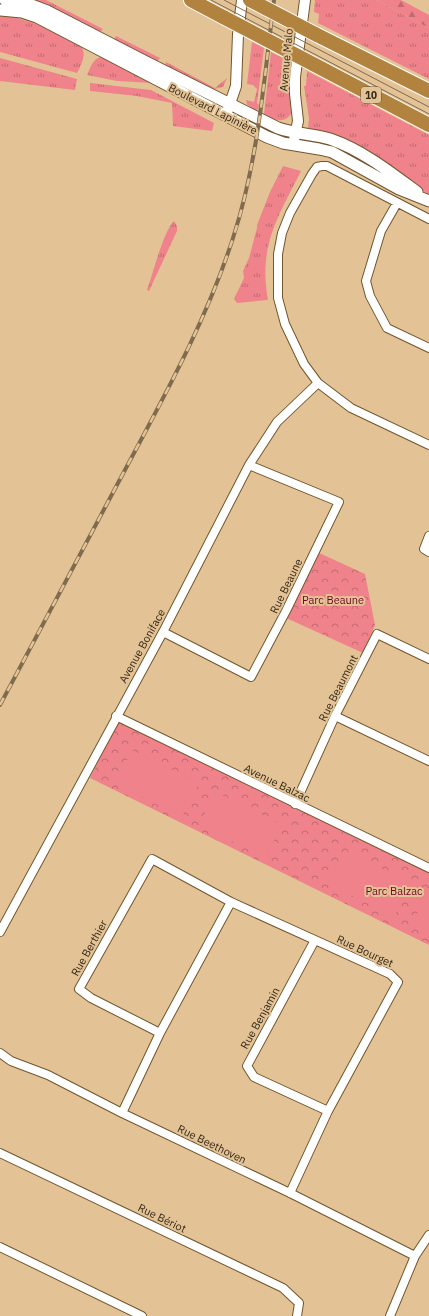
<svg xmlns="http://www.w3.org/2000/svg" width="429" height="1316" font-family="'IBM Plex Sans',sans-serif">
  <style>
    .grass { fill: url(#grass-tufts) }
    .forest { fill: url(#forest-firs) }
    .park { fill: url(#park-crowns) }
    .pitch { fill: #ef828b }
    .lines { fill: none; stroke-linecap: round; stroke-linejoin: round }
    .minor-casing { stroke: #72562c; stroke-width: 10 }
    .tertiary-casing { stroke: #72562c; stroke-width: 12 }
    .secondary-casing { stroke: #72562c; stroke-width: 13 }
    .motorway-casing { stroke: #fff; stroke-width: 16 }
    .minor { stroke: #fff; stroke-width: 8 }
    .tertiary { stroke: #fff; stroke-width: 10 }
    .secondary { stroke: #fff; stroke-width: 11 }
    .motorway { stroke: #b1833e; stroke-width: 14 }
    .tram { stroke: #806b4e; stroke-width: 1 }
    .rail-casing { stroke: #806b4e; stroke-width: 4 }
    .rail { stroke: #e3c396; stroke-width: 2.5; stroke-dasharray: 8; stroke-linecap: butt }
    .motorway-bridge-casing { stroke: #fff; stroke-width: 16; stroke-linecap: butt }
    .motorway-bridge { stroke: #b1833e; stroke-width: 14 }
    .labels { text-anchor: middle; stroke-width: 4; stroke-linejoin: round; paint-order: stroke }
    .shield { fill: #e3c396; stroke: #6a573e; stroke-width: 1 }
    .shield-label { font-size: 10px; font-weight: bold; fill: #362918 }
    .street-label { font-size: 11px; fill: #362918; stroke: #e3c396 }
    .park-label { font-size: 11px; fill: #720522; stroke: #e3c396 }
  </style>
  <defs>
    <pattern id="grass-tufts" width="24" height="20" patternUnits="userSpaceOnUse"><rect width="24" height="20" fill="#ef828b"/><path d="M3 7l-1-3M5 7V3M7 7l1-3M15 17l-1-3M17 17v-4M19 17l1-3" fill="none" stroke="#c26a71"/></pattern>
    <pattern id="forest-firs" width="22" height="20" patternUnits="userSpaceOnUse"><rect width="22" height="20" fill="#ef828b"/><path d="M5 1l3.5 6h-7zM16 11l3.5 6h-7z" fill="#c26a71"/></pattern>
    <pattern id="park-crowns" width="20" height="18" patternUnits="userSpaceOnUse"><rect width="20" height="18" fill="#ef828b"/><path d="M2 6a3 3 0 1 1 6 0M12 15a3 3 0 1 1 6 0" fill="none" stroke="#c26a71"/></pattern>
  </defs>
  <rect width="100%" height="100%" fill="#e3c396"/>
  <path class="grass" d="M32,0H46L103,29L99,33Z
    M315,0H376L429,28V79L318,23L319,14L314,12Z
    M0,15C32,19 52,31 80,45C88,53 81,65 77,73L0,52Z
    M116,36L160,58L157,62L114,40Z
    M252,42L264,48L257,103L259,105L258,109H257L256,111L247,104L246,100L254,102L257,89L253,85L247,84Z
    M271,52L292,63L289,80L291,114C283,125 273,119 264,114Z
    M103,57L152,83L117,81L87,75C91,67 93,57 103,57Z
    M0,58L77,79L75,90L0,81Z
    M166,62L215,88L227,78L223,87L214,89L165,66Z
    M307,71L429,135V195L378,157L352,144L308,128L309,118L304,86H306Z
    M90,83L151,90L214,123L212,131L173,126L172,103L137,96L90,91Z
    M283,166L301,171C278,217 258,246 268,300L237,303L234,299L244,278L243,271L249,258L257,228V225L270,192Z
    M174,221L177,226V231L149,291L147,290C153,274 163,232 174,221Z"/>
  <path class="forest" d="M376,0H401L429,15V28Z"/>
  <path class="park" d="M317,552L365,574L375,625L363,653L284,617Z
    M118,722L429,872V945L90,778Z"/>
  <path class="pitch" d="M132,750L199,783L182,817L115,784Z
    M216,792L282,825L265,858L199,825Z
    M344,850L411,883L394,917L327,883Z
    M428,891L429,892V933L412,924Z"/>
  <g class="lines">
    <defs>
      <path id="minor" d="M397,203L381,231L366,281L370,296L387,328L429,348
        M429,219L327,166H322L317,167L312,174L290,213L282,233L278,254V298L285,324L304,364L318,383L351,408L429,445
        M429,536L424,549L429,552
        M163,632L251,677L286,611L339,502L249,465
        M116,716L429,868
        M335,716L429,761
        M295,804L335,716L377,634L429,659
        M0,932L163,632L249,465L277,422L318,383
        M315,940L247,1066L254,1077L328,1111
        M160,1033L91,998L79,989L152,859L231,902L390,974L398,982L328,1111L290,1193
        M0,1053L11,1061L48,1075L122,1113L290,1193L415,1256
        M122,1113L160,1033L231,902
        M0,1153L283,1288L299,1303L297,1316
        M0,1247L142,1316
        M390,1316L415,1256L429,1235"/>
      <path id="tertiary" d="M226,115L236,86L238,34L242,0
        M293,145L298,121L295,94V77L305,0"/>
      <path id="secondary" d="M5,0L29,4L47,11L146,62L278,128C295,134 313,134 330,139C362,150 390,172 417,192
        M0,10L22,12L37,17L267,137L283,143L319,149L332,152L399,189L429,201"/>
      <path id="motorway" d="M191,0L225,18
        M317,35L429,91
        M313,64L429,125"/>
    </defs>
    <use href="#minor" class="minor-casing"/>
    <use href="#tertiary" class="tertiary-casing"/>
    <use href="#secondary" class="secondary-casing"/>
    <use href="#motorway" class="motorway-casing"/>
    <use href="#minor" class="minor"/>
    <use href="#tertiary" class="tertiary"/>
    <use href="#secondary" class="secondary"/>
    <use href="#motorway" class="motorway"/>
    <path class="tram" d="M211,0L429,114
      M224,0L429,107"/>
    <defs>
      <path id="rail" d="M0,705C42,626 84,547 126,468C166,393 207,319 233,238C258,162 264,80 274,0"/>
    </defs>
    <use href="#rail" class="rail-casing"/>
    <use href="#rail" class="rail"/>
    <defs>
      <path id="motorway-bridge" d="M250,0L317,35
        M225,18L313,64"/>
    </defs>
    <use href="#motorway-bridge" class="motorway-bridge-casing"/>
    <use href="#motorway-bridge" class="motorway-bridge"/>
  </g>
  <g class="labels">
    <rect class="shield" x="361" y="87" width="20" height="16" rx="3"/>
    <g class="shield-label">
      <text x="371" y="99">10</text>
    </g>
    <g class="street-label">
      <text transform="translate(286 60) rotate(-85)" y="4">Avenue Malo</text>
      <text transform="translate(213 109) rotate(27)" y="4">Boulevard Lapinière</text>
      <text transform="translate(286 586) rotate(-64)" y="4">Rue Beaune</text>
      <text transform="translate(142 646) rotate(-61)" y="4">Avenue Boniface</text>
      <text transform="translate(338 688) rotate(-63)" y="4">Rue Beaumont</text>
      <text transform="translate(277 783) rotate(26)" y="4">Avenue Balzac</text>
      <text transform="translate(89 948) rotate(-61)" y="4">Rue Berthier</text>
      <text transform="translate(365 951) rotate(25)" y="4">Rue Bourget</text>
      <text transform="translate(260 1018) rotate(-61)" y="4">Rue Benjamin</text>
      <text transform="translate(212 1144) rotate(26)" y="4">Rue Beethoven</text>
      <text transform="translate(162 1218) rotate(26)" y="4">Rue Bériot</text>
    </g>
    <g class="park-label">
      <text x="333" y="604">Parc Beaune</text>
      <text x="394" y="895">Parc Balzac</text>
    </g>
  </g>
</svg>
